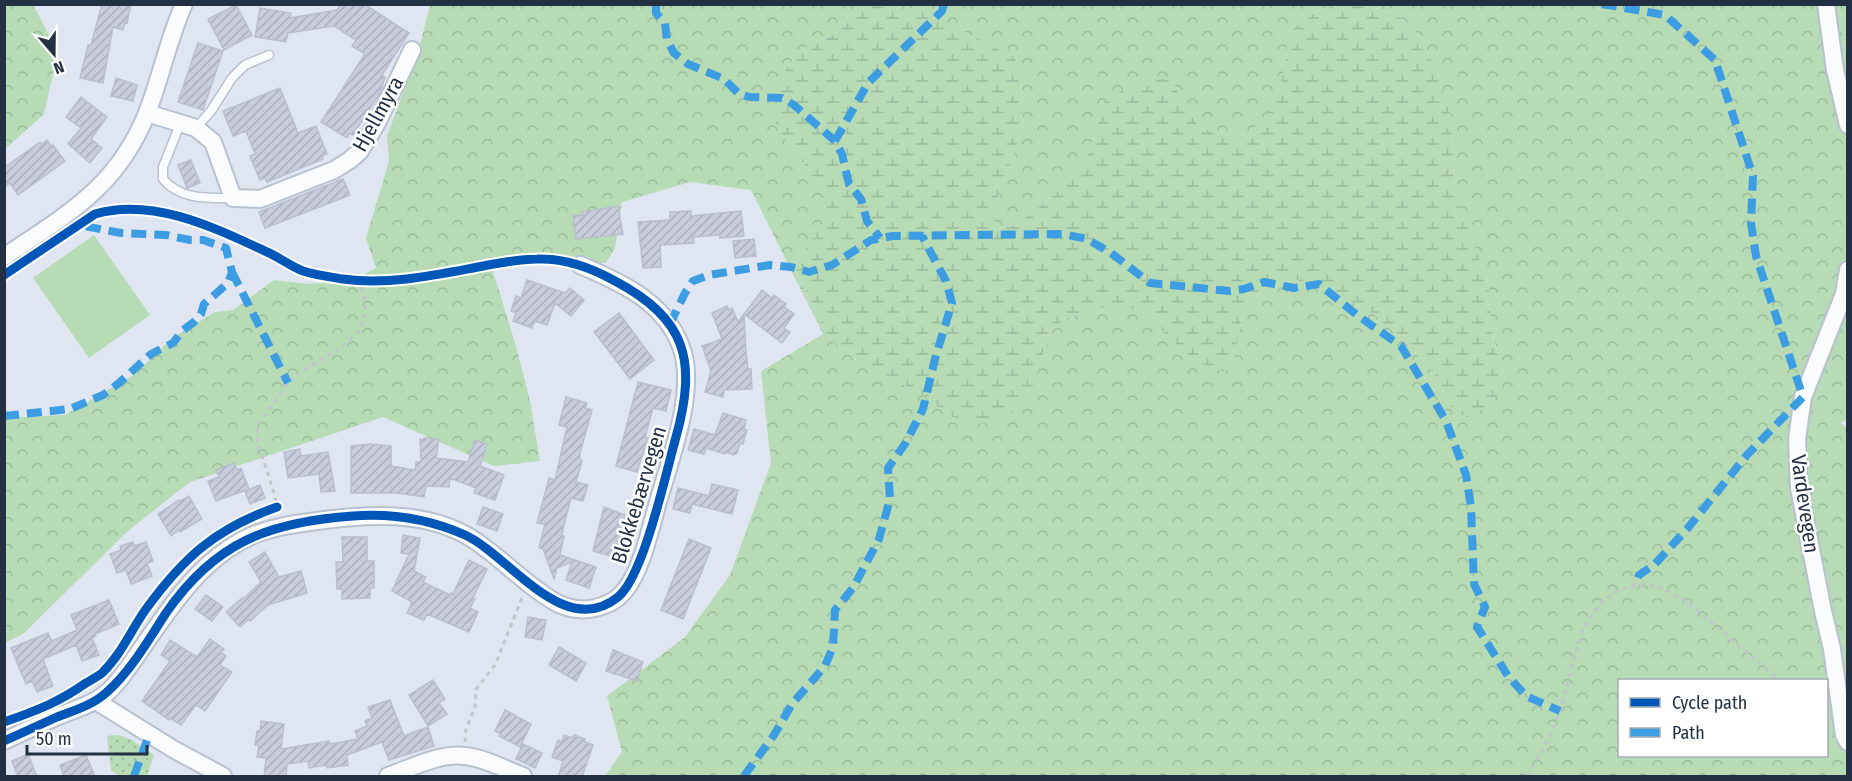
<svg xmlns="http://www.w3.org/2000/svg" width="1852" height="781" font-family="'Fira Sans Condensed',sans-serif">
  <style>
    .grass { fill: #b6dbb5 }
    .forest { fill: url(#forest-crowns); fill-rule: evenodd }
    .wetland { fill: url(#wetland-marsh) }
    .park { fill: url(#park-dots) }
    .building { fill: url(#building-hatch); stroke: #babecd; stroke-width: 1.5 }
    .lines { fill: none; stroke-linecap: round; stroke-linejoin: round }
    .lane-casing { stroke: #b8c1cf; stroke-width: 11 }
    .street-casing { stroke: #b8c1cf; stroke-width: 20 }
    .path { stroke: #c1c6cb; stroke-width: 3; stroke-dasharray: 4.5 4.5; stroke-linecap: butt }
    .lane { stroke: #fafbfd; stroke-width: 8 }
    .street { stroke: #fafbfd; stroke-width: 16 }
    .quiet { stroke: #3c9de3; stroke-width: 8; stroke-dasharray: 15 8; stroke-linecap: butt }
    .cycleway-casing { stroke: #fff; stroke-width: 13 }
    .cycleway { stroke: #0057b8; stroke-width: 9 }
    .labels { text-anchor: middle; stroke-width: 5; stroke-linejoin: round; paint-order: stroke }
    .street-label { font-size: 21px; fill: #233043; stroke: #fff }
  </style>
  <defs>
    <pattern id="forest-crowns" width="20" height="18" patternUnits="userSpaceOnUse" patternTransform="scale(1.5)"><rect width="20" height="18" fill="#b6dbb5"/><path d="M2 6a3 3 0 1 1 6 0M12 15a3 3 0 1 1 6 0" fill="none" stroke="#9cbc9d"/></pattern>
    <pattern id="wetland-marsh" width="20" height="14" patternUnits="userSpaceOnUse" patternTransform="scale(1.5)"><rect width="20" height="14" fill="#b6dbb5"/><path d="M1 5h8M5 5V1M11 12h8M15 12V8" fill="none" stroke="#9cbc9d"/></pattern>
    <pattern id="park-dots" width="8" height="8" patternUnits="userSpaceOnUse" patternTransform="scale(1.5)"><rect width="8" height="8" fill="#b6dbb5"/><path d="M2 2h.1M6 6h.1" fill="none" stroke="#9cbc9d" stroke-width="1.8" stroke-linecap="round"/></pattern>
    <pattern id="building-hatch" width="6" height="6" patternUnits="userSpaceOnUse" patternTransform="scale(1.5)"><rect width="6" height="6" fill="#c8ccdb"/><path d="M-1 1l2-2M0 6l6-6M5 7l2-2" fill="none" stroke="#acb0bd"/></pattern>
  </defs>
  <rect width="100%" height="100%" fill="#e0e6f1"/>
  <path class="grass" d="M94,235L150,315L89,358L33,278Z"/>
  <path class="forest" d="M5,4L33,5L58,52L44,114L5,149Z
    M430,5H1344L1320,9L1290,31C1285,73 1279,106 1247,136L1214,133L1199,127L1175,87L1104,102L1085,164L1061,189L1018,224L997,229L991,214L1024,126L1021,99L1022,78L856,15L833,35L798,51L776,126L820,186L827,217L794,268L828,337L867,369L914,389L953,417L1030,389L1052,329L1066,318L1098,308L1140,310L1194,361L1233,363L1245,302L1277,284L1295,279L1366,308L1401,338L1433,371L1453,410L1470,419L1503,374L1492,332L1488,283L1454,190L1452,121L1438,73L1418,34L1394,13L1363,5H1847L1848,418L1841,423L1848,429L1847,776H605L622,752L607,696L685,637L730,575L771,463L761,371L823,334L751,190L690,182L622,202L615,248L606,263L572,262L491,265L516,346L530,401L540,461L494,466L383,417L190,482L129,530L23,634L5,643V418L65,415L135,374L171,339L215,312L233,310L274,280L309,284L354,280L376,268L366,238L389,161L387,136L419,49ZM1620,680H1826V756H1620Z"/>
  <path class="wetland" d="M875,5L927,12L1015,58L1022,78L1021,99L1024,126L991,214L998,229L1018,224L1061,189L1085,164L1104,102L1133,83L1167,78L1175,87L1199,127L1215,133L1246,136C1279,106 1285,73 1290,31L1320,9L1344,5H1363L1394,13L1418,34L1438,73L1452,121L1454,190L1488,283L1492,332L1503,374L1499,394L1470,419L1453,410L1433,371L1401,338L1366,308L1295,279L1277,284L1245,302L1233,363L1224,372L1194,361L1140,310L1098,308L1066,318L1052,329L1030,389L1013,412L982,424L953,417L914,389L867,369L828,337L794,267L827,217L820,186L776,126L774,89L798,51L833,35L856,15Z"/>
  <path class="park" d="M118,735L130,739L154,755L147,776H119L111,770L107,736Z"/>
  <path class="building" d="M102,4H131L127,23L125,22L123,30L113,27L103,83L80,78L88,45H91Z
    M341,4H364L409,33L382,75L385,77L380,93L353,135L349,133L347,138L321,122L365,54L352,46L356,40L334,26L288,33L286,42L255,37L260,8L291,13L290,18L337,10Z
    M236,5L252,35L224,50L208,19Z
    M198,43L223,51L203,110L178,102Z
    M116,78L137,85L133,101L111,96Z
    M280,88L298,133L316,126L327,154L322,156L323,159L267,182L265,178L260,180L250,156L255,154L246,131L233,136L223,111Z
    M81,97L107,117L91,139L102,148L90,163L68,144L81,128L66,117Z
    M47,140L51,146L53,145L65,161L18,195L10,183L4,187V168L40,142L41,144Z
    M191,160L200,183L187,188L178,165Z
    M343,179L350,195L265,228L259,212Z
    M618,206L623,234L576,239L573,216L583,215L582,212Z
    M691,211V216L741,211L744,236L720,238V235L693,237L694,243L660,245L661,267L643,268L638,222L670,220V212Z
    M754,239L756,256L735,258L733,241Z
    M527,280L565,293L570,288L584,300L571,316L555,303L547,325L535,321L532,328L513,321L516,313L511,311L516,296L521,298Z
    M762,290L772,298L774,295L786,304L784,307L794,314L784,328L790,332L782,343L744,314Z
    M727,306L729,310L732,308L738,322L744,314L746,351L748,369H751L752,389L724,390L723,397L705,392L711,371L702,346L722,339L712,313Z
    M619,313L654,360L630,379L594,332Z
    M638,382L671,390L666,411L653,408L645,437L648,438L637,472L616,466Z
    M566,397L587,403L585,408L592,410L580,453V460L582,461L576,482L588,485L583,501L571,498L563,529L562,536H564L560,555L596,567L589,588L566,580L572,562L557,568L554,579L543,549L539,548L545,524L537,523L549,478L555,480L567,427L559,425Z
    M723,413L746,420L744,430H747L743,444L740,443L737,453L734,455L725,452V454L706,448L704,454L688,450L694,429L715,435Z
    M424,438L439,439L436,458L468,462L475,440L487,444L480,466L504,475L495,500L474,493L476,488L450,478L449,487L426,486L424,497L397,493H351V446L371,444L391,446V466L415,470L416,462H421L420,439L423,440Z
    M300,449L301,456L328,452L335,491L321,492L319,474L288,478L284,452Z
    M234,463L237,470L241,468L249,489L216,501L208,481L219,477L216,470Z
    M712,484L738,490L732,514L692,504L690,513L673,509L678,488L709,496Z
    M260,485L265,498L250,504L245,491Z
    M189,496L202,519L180,532L179,530L171,536L158,514L179,500L180,501Z
    M483,507L503,514L497,531L477,524Z
    M604,507L625,515L623,532L622,538L619,537L614,557L593,551Z
    M403,535L420,538L414,571L426,577L423,582L450,595L451,593L453,594L469,560L487,569L473,598L475,599L470,608L478,612L469,632L427,614L424,620L407,613L412,602L392,591L409,554L401,553Z
    M342,537H367V561H374V588H370V598L342,599V589H337L336,562H343Z
    M689,539L711,548L683,619L661,610Z
    M133,542L134,546L146,542L153,561L147,563L152,576L131,584L126,570L117,573L110,554L121,550L120,546Z
    M265,552L279,577L301,571L307,593L268,605L250,621L249,619L240,627L226,612L242,598L243,599L261,582L249,562Z
    M206,595L223,607L212,621L195,609Z
    M109,600L119,624L95,634L96,636L92,638L99,655L82,661L76,645L43,659L53,686L37,692L32,681L26,684L11,648L48,633L52,641L77,630L71,615Z
    M528,617L546,620L542,640L525,637Z
    M210,639L224,649L221,652L226,656L220,665L232,672L205,711L196,705L181,725L170,718L169,720L142,701L170,661L161,655L170,640L197,657Z
    M559,647L586,663L576,681L549,665Z
    M613,650L643,662L637,681L606,671Z
    M433,680L445,699L439,703L447,714L428,726L409,695Z
    M390,700L404,736L428,727L434,746L389,760L382,742L347,755L348,765L327,768L326,765L309,768L308,761L287,764L286,777H264L266,758L257,757L259,746L255,745L257,731H260L261,721L284,724L281,749L329,741L330,744L358,739L355,731L367,726L365,721L372,718L368,707Z
    M505,710L531,724L520,747L499,736L501,734L495,731Z
    M564,735L572,738L574,735L585,739V742L593,745L582,777H558L563,761L552,757L558,740L562,742Z
    M523,744L542,753L535,768L516,759Z
    M28,754L37,777H18L12,761Z
    M86,755L95,777H64L60,765Z"/>
  <g class="lines">
    <defs>
      <path id="lane" d="M180,124L163,167V179C180,200 208,198 233,198
        M196,128L211,111L232,78L245,65L269,55"/>
      <path id="street" d="M1826,4L1835,70L1848,125
        M147,113L196,128L213,142L233,198L260,199L334,170L350,160L360,151L377,123L412,50
        M4,257C67,214 117,188 147,113C161,77 168,40 184,4
        M1848,270L1844,294L1803,397L1797,439L1799,488L1823,611L1832,649L1844,735L1848,742
        M96,701L173,749L223,776
        M4,741C23,732 42,723 61,715C79,708 97,703 111,689C123,677 132,662 142,648C172,605 201,559 251,536C272,527 294,524 317,521C367,514 425,510 471,538C501,557 526,586 557,603C568,609 583,611 595,608C602,606 610,604 616,599C640,582 650,529 658,502C670,460 695,395 683,353C669,304 623,283 580,265
        M388,776C411,768 439,753 465,756C485,758 504,769 523,776"/>
    </defs>
    <use href="#lane" class="lane-casing"/>
    <use href="#street" class="street-casing"/>
    <path class="path" d="M277,511L275,496L258,443L257,426L288,383L299,373L339,349L360,330L365,314V304L361,280
      M465,742L466,729L475,707L476,689L495,665L522,598
      M1527,776L1549,738L1560,711L1583,628L1601,603L1619,590L1635,585L1657,586L1685,600L1779,680"/>
    <use href="#lane" class="lane"/>
    <use href="#street" class="street"/>
    <path class="quiet" d="M656,4V13L665,23L667,40L674,53L688,64L724,79L739,94L750,97L782,98L794,105L835,141L842,154L849,184L861,199L867,221L880,238
      M1602,4L1665,15L1715,60L1753,176L1751,223L1756,256L1803,397L1747,455L1687,529L1654,565L1639,575L1635,585
      M835,141L868,83L942,11L944,4
      M232,272L288,383
      M670,324L685,293L693,281L709,275L770,265L791,267L809,272L832,265L871,240L893,236L1063,234L1087,239L1111,253L1150,283L1229,291L1244,289L1264,282L1294,288L1319,284L1357,315L1401,346L1446,421L1466,475L1471,507L1474,584L1485,607L1477,627L1508,676L1526,696L1560,711
      M4,416L70,409L103,395L119,383L151,354L173,343L182,331L194,322L201,314L204,304L228,283L232,272L226,248L203,240H190L166,235L121,233L84,226L80,228
      M134,776L149,735
      M744,776L774,735L792,704L825,666L833,647L835,610L853,588L879,539L890,499L888,468L905,444L923,409L935,359L952,303L946,281L922,236"/>
    <defs>
      <path id="cycleway" d="M4,275L95,214C153,197 215,228 267,252C279,257 290,266 303,271C315,275 330,277 343,279C386,285 431,276 473,268C494,264 516,259 537,259C564,258 592,268 615,281C687,319 697,361 676,437C666,472 644,576 618,597C564,641 509,555 465,535C429,519 392,513 353,516C269,522 215,542 166,613C149,639 131,671 107,692C93,705 75,710 57,717C39,725 22,733 4,741
        M4,722C36,711 59,702 86,683C91,680 97,677 102,673C121,655 131,630 146,609C184,557 215,529 277,507"/>
    </defs>
    <use href="#cycleway" class="cycleway-casing"/>
    <use href="#cycleway" class="cycleway"/>
  </g>
  <g class="labels">
    <g class="street-label">
      <text transform="translate(378 114) rotate(-61)" y="7">Hjellmyra</text>
      <text transform="translate(639 495) rotate(-73)" y="7">Blokkebærvegen</text>
      <text transform="translate(1805 504) rotate(82)" y="7">Vardevegen</text>
    </g>
  </g>
  <rect width="1852" height="781" fill="none" stroke="#233043" stroke-width="12"/>
  <rect x="1618" y="679" width="210" height="78" fill="#ffffff" stroke="#a7acb4" stroke-width="1.5"/>
  <rect x="1630" y="698" width="30" height="9" fill="#0057b8" stroke="#a7acb4" stroke-width="1.5"/>
  <text x="1672" y="709" font-size="18" fill="#233043">Cycle path</text>
  <rect x="1630" y="728" width="30" height="9" fill="#3c9de3" stroke="#a7acb4" stroke-width="1.5"/>
  <text x="1672" y="739" font-size="18" fill="#233043">Path</text>
  <g transform="translate(54 54) rotate(160)" stroke="#ffffff" stroke-width="4.5" paint-order="stroke">
  <path d="M0-4.5L10 22L0 15L-10 22Z" fill="#233043"/>
  <text y="-9" font-size="16" font-weight="bold" text-anchor="middle" fill="#233043">N</text>
  </g>
  <path d="M27 745v9h120v-9" fill="none" stroke="#233043" stroke-width="3"/>
  <text x="36" y="745" font-size="18" fill="#233043" stroke="#ffffff" stroke-width="4.5" paint-order="stroke">50 m</text>
</svg>
